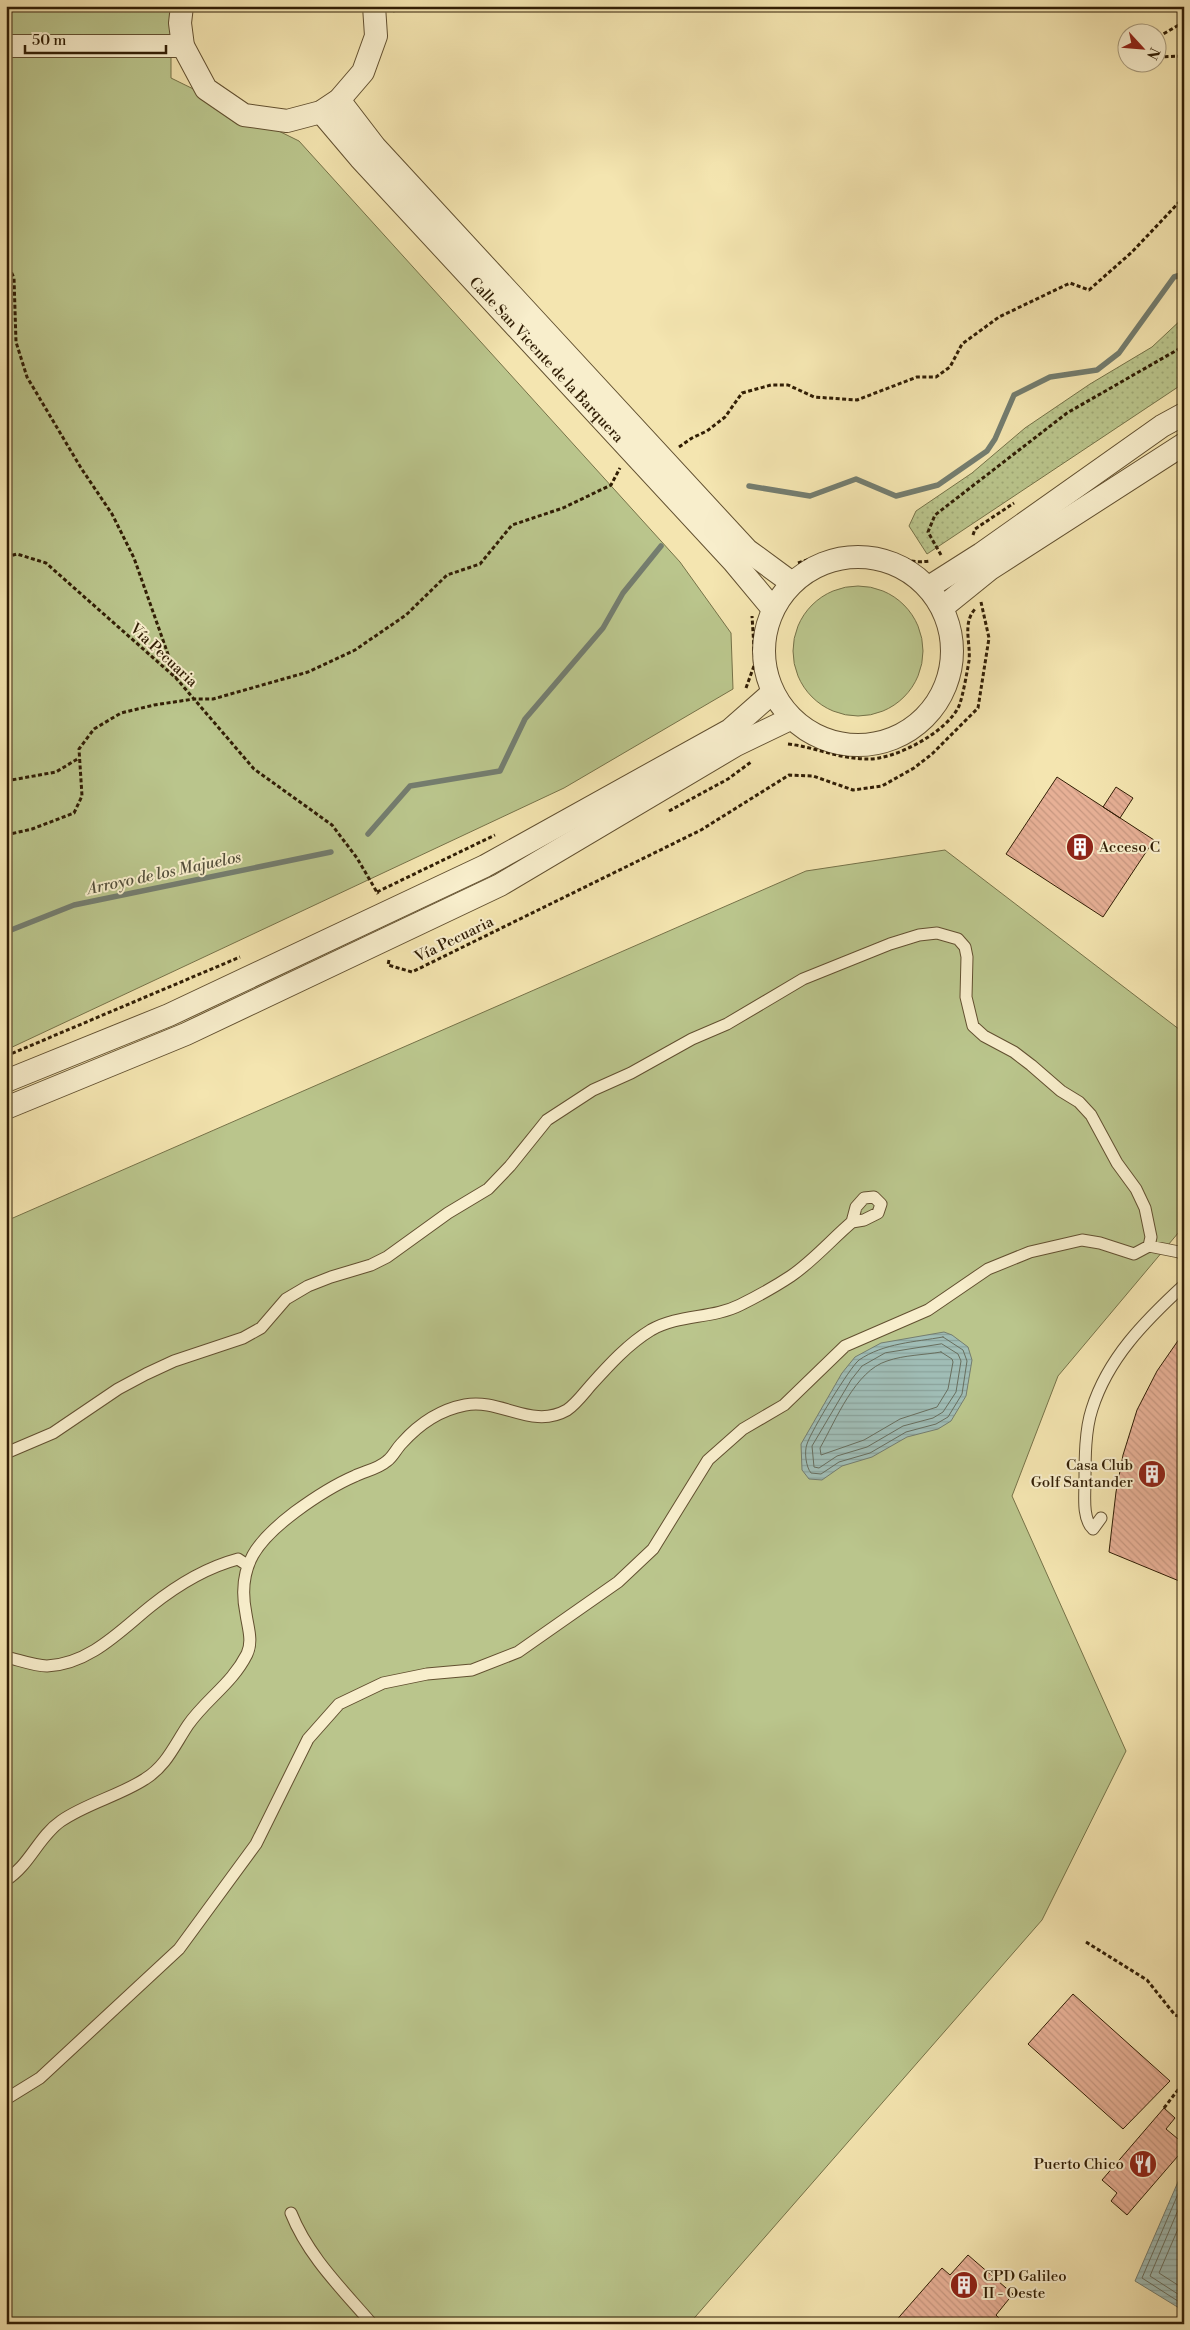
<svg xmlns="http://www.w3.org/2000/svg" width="1190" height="2330" font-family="'Libre Bodoni',serif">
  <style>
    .grass { fill: #bac58c; stroke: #767248 }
    .park { fill: url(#park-dots); stroke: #767248 }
    .water { fill: url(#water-rules); stroke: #747d6f }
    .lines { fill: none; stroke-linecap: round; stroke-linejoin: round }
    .shore { stroke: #686e5e; stroke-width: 1 }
    .stream { stroke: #747d6f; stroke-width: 5.5 }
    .building { fill: url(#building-back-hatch); stroke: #311e05 }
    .service-casing { stroke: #625030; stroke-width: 13 }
    .minor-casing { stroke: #625030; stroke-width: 24 }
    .path { stroke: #311e05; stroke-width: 3; stroke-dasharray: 4 2.5; stroke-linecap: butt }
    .service { stroke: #f8eecc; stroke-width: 11 }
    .minor { stroke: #f8eecc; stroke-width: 22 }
    .labels { text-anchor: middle; stroke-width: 4; stroke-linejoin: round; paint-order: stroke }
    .street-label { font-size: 15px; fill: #311e05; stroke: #f8eecc }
    .poi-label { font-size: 15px; fill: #311e05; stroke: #f8eecc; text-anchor: start }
    .water-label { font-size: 16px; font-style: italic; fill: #524e3a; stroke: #f8eecc }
  </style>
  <defs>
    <pattern id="park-dots" width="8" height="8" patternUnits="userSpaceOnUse" patternTransform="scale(1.25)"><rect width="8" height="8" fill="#bac58c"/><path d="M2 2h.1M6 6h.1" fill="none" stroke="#a0a977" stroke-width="1.8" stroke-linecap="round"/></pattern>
    <pattern id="water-rules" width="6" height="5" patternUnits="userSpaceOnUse" patternTransform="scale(1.25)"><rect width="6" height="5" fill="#a0bdb6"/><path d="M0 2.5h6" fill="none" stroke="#8aa29b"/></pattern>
    <pattern id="building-back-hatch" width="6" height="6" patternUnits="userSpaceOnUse" patternTransform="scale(1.25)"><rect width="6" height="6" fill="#e7b096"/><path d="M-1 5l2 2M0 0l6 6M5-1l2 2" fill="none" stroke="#c79780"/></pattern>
  </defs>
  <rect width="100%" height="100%" fill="#f4e5b0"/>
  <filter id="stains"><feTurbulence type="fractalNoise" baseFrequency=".004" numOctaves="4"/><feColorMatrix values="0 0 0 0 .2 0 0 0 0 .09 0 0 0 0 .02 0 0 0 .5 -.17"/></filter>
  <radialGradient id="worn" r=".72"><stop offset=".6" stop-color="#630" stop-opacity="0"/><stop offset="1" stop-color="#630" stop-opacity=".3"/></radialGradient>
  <path class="grass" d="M6,6H171V78L299,141L680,562L731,633L733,689L564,788L6,1050Z
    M793 651a65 65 0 1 1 130 0a65 65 0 1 1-130 0Z
    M945,850L1184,1033V1226L1058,1376L1012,1496L1126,1751L1042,1920L689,2324H6V1221L806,871Z"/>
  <path class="park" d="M1184,317V383L927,554L909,526L916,511L972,473L1025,428L1090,384L1152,347Z"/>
  <path class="water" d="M944,1332L952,1335L968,1347L972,1360L966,1396L951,1421L938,1429L907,1437L872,1457L842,1466L822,1480L809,1479L802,1470L801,1444L842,1373L855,1357L881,1343Z
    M1184,2168V2311L1135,2281Z"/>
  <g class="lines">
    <path class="shore" d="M943,1337L963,1350L967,1361L962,1394L948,1417L936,1424L906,1432L870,1453L839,1462L821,1474L811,1473C806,1467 804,1452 807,1444C811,1431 850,1367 859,1360C884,1343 915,1342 943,1337Z
      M942,1344L958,1354L961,1361L956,1392L943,1412L933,1418L903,1426L867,1447L837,1456L819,1468L814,1467L812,1446L851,1380L862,1366L885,1353Z
      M941,1352L952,1359L953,1362L948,1389L937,1407L900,1419L864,1440L821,1455L820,1448C836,1420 855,1371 887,1361C904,1355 924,1355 941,1352Z
      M1184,2180L1142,2278L1184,2305
      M1184,2196L1150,2276L1184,2298
      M1184,2215L1159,2273L1184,2289"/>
    <path class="stream" d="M749,486L810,496L856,479L896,496L938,485L987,451L995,439L1014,395L1050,377L1097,370L1119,353L1174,277L1184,274
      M368,834L410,786L500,771L525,719L603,628L623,593L661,546
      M6,932L74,905L331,852"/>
  </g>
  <path class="building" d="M1057,777L1154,840L1103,917L1006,854Z
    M1116,787L1133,798L1120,818L1103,807Z
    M1184,1332V1583L1109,1552L1116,1492L1123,1455L1137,1410L1157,1371Z
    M1073,1994L1170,2081L1123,2129L1028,2044Z
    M1164,2108L1175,2118L1166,2129L1184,2144V2149L1127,2215L1111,2201L1117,2193L1102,2180Z
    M968,2255L1013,2294L996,2315L1003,2322L1001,2324H893L942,2268L950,2275Z"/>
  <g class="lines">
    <defs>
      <path id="service" d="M6,1453L53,1433L118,1389L146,1374L174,1361L243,1338L261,1328L286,1299L308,1286L331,1277L371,1265L387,1257L448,1213L488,1189L510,1166L547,1120L593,1090L631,1073L692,1039L727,1024L803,979L890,944L919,935L937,933L958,939L965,947L967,957L966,997L973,1026L984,1036L1014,1052L1031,1065L1061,1091L1079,1102L1091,1115L1117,1163L1136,1189L1145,1208L1151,1237L1149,1246
        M1101,1518L1093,1529C1082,1519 1085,1495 1085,1481C1085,1459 1085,1430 1092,1409C1108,1358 1145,1321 1184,1285
        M6,1657C19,1660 35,1666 47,1666C90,1664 121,1630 151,1606C176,1586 208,1567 238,1559L247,1565
        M6,1880C29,1866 39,1836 61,1821C87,1803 119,1796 145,1779C166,1766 174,1746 188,1725C206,1699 232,1684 247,1654C253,1641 248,1628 246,1614C236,1565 258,1540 295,1512C314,1498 334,1485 355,1476C365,1471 378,1469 387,1461C393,1457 396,1449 402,1443C419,1424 439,1410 465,1405C501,1398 532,1430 567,1410C576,1404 584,1393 591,1385C609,1365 628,1344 651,1330C679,1314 712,1319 740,1305C756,1297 776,1286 791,1276C813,1261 832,1239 852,1222L864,1220L878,1213L881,1204L874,1197L864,1198L856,1207L852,1222
        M6,2099L40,2078L179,1949L256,1844L308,1739L339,1704L383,1683L427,1674L472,1670L518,1652L618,1582L653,1549L708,1460L743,1429L784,1405L845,1346L928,1310L988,1269L1030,1252L1082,1240L1100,1243L1134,1254L1149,1246L1179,1252L1184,1255
        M291,2213C308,2256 342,2289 372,2324"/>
      <g id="minor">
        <path d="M182,6L180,23L183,46L206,89L244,115L287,121L321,112L339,100L363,72L376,36L374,6"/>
        <path d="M6,46H183"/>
        <path d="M339,100L375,147L747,550L792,583"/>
        <path id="s1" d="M321,112L360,158L733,561L773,609"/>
        <circle cx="858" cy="651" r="94"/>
        <path d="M929,587L981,554L1162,426L1184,414"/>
        <path d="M943,607L990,569L1184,444"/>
        <path d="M6,1081L169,1015L485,866L730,730L772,693"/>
        <path d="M6,1108L186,1034L500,885L736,745L790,719"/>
      </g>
    </defs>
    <use href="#service" class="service-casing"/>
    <use href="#minor" class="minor-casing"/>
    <path class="path" d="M393,11L408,6
      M1158,37L1184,22
      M1158,57L1184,56
      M6,261L14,278L16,342L27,377L81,468L112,514L134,558L176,677
      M679,447L692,438L707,431L725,417L742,393L771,385H788L814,397L857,400L917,377H936L950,367L962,344L999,317L1070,283L1089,290L1132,252L1184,197
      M973,535L975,529L1014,503
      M941,555L928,532L935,515L1067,413L1184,346
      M6,557L17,554L46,563L176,678L254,769L332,825L357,858L378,894
      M798,563C826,554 855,544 885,552C905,557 907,564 930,561
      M746,688L755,663L752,616
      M788,744C815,747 839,759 867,759C895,760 947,732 959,706C963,696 967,672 969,661C971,643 962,624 975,609
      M6,781L56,772L79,758
      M669,811L728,779L751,762
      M6,835L32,829L74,813L82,796L79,749L94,729L121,713L154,705L194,699H213L308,672L355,650L406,615L447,575L480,564L512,525L563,508L611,485L620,468
      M377,892L495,835
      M389,960L388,965L412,972L701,830L789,775L813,776L853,790L882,786L914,768L932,754L978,708L989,638L981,602
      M6,1056L240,957
      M1086,1942L1147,1980L1175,2015L1184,2018
      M1164,2108L1184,2082"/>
    <use href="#service" class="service"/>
    <use href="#minor" class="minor"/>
  </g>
  <defs>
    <symbol id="building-disc" viewBox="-11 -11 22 22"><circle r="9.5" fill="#8f2418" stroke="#f8eecc"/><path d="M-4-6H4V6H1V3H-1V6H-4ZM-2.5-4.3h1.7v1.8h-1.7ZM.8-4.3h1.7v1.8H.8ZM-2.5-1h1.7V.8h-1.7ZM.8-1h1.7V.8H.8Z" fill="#fff"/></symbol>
    <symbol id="restaurant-disc" viewBox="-11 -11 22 22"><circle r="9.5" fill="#8f2418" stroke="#f8eecc"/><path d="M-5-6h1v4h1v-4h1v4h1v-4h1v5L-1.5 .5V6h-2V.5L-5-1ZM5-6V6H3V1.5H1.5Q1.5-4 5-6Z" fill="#fff"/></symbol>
  </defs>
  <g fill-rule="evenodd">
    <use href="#building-disc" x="1064" y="831" width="32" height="32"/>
    <use href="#building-disc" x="1136" y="1458" width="32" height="32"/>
    <use href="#restaurant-disc" x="1127" y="2148" width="32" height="32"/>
    <use href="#building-disc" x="948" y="2269" width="32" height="32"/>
  </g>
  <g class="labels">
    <g class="street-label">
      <text dy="5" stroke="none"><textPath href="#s1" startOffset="335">Calle San Vicente de la Barquera</textPath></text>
      <text transform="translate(164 655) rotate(43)" y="5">Vía Pecuaria</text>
      <text transform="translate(454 939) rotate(-26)" y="5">Vía Pecuaria</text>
    </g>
    <g class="poi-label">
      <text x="1099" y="852">Acceso C</text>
      <text x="1133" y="1470" text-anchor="end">Casa Club<tspan x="1133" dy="17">Golf Santander</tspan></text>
      <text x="1124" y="2169" text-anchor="end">Puerto Chico</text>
      <text x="983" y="2281">CPD Galileo<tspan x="983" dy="17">II - Oeste</tspan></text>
    </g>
    <g class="water-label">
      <text transform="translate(164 872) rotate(-12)" y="6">Arroyo de los Majuelos</text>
    </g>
  </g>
  <rect width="1190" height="2330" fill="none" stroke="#f4e5b0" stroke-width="25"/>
  <rect x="8" y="8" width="1175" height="2315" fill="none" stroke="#311e05" stroke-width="2.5"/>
  <rect x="12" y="12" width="1165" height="2305" fill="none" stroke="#311e05"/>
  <g transform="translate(1142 48) rotate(116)"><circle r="24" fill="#f8eecc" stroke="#a89b7c"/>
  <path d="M0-4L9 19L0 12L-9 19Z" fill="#8f2418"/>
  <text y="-8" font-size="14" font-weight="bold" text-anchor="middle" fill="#311e05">N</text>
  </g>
  <path d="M25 45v8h141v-8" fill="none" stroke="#311e05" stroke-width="2.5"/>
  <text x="32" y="45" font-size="15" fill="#311e05" stroke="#f8eecc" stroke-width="4" paint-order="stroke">50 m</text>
  <rect width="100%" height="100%" filter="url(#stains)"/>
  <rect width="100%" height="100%" fill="url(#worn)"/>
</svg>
